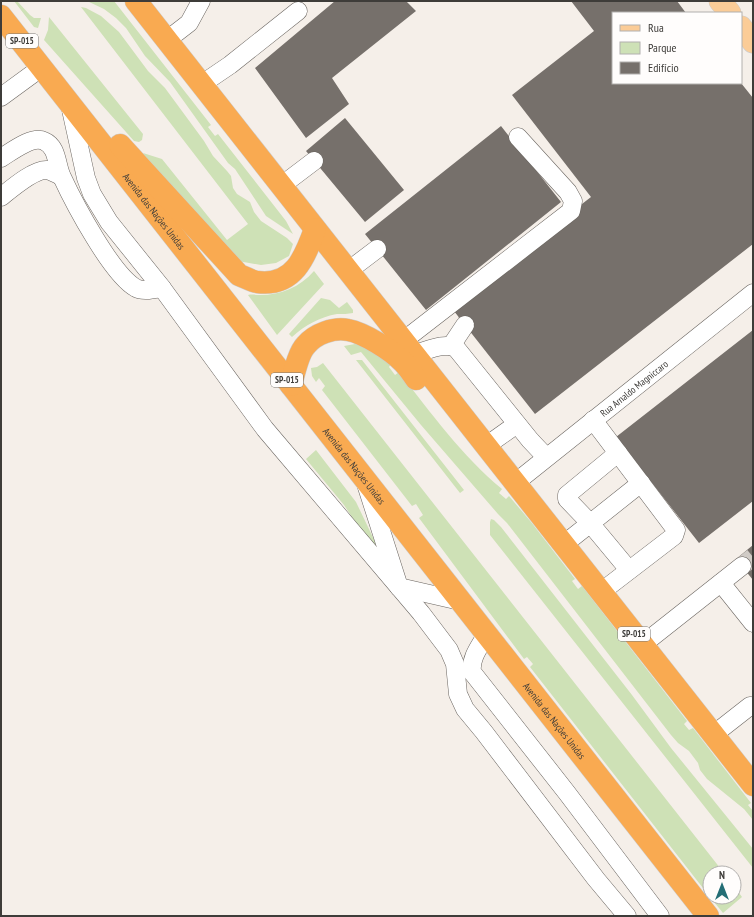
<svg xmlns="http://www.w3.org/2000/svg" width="754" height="917" font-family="'PT Sans Narrow',sans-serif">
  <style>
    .green { fill: #cee1b6 }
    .building { fill: #76706b }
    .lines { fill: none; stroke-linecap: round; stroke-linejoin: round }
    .minor-tunnel { stroke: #d0cbc6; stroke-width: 18; stroke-dasharray: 18 9; stroke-linecap: butt }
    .minor-casing { stroke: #6a6560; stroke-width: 19 }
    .major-casing { stroke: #cdcccc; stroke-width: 23 }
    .highway-casing { stroke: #cdcccc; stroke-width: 23 }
    .minor { stroke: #fff; stroke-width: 18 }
    .major { stroke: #fbcc97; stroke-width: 22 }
    .highway { stroke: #f9aa51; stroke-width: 22 }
    .labels { text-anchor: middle; stroke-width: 4; stroke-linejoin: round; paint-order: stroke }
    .shield { fill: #fffdfc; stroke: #787674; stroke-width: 1 }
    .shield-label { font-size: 9px; font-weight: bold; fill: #3e3c39 }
    .street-label { font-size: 10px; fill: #3e3c39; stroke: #fffdfc }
  </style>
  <rect width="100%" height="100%" fill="#f5efe9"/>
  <path class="green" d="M14,1H17L30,15L34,18H41L38,28L34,27Z
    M87,1H114L211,125L208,127L215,136L218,134L286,221L293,234L266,216L235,169L228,163L170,82L145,56L126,28L116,18L104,9Z
    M81,7L86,8L101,16L119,32L148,71L165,88L204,141L213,156L227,171L231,176L233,188L237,194L250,202L254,212L261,221L287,238L293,244L289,256L276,263L261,265L238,261L148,161L143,153L162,159L227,240L248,224Z
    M49,17L143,134L142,140L139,142L134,141L44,40L48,30Z
    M314,271L324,284L277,335L248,295C252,294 256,295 260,295C281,295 300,287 314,271Z
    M321,298L330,300L339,308L347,302L353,310V313C348,314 343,314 337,314C320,317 305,325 292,337L289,334Z
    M355,344L361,345L392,363L389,367L395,375L399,372C431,413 462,456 502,489L499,493L506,499L509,496L531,522L575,579L572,581L578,589L582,586L687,721L684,724L689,730L693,728L751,803L748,805L753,811V820L744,809L707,779L700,770L698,763L689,751L678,743L671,735L507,523L498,514L421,425L361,352L351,355L344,346Z
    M356,360H362L464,490L460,493Z
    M323,363L724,873H710V897L530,667L533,664L527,657L524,659L419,518L423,515L416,504L412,506L322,390L325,386L319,378L316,382L312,376L311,368L317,367Z
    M316,450L356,502L380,552L367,540L344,505L306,459Z
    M491,519L494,520L501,527L632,695L671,748L753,849V868L490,535V522Z
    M734,886L742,897L723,913L710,897H734Z"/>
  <path class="building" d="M335,1H406L416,11L332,78L349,104L306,138L255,68Z
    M571,1H677L686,13H613V83H741L753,98V244L535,414L450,306L591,197L512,95L594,31Z
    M345,118L404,190L365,222L306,151Z
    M501,126L561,202L426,310L365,234Z
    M753,330V501L699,543L616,437Z
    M753,545V580L736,559Z"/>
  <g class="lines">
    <path class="minor-tunnel" d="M742,566L753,557"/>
    <defs>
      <g id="minor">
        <path d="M167,40L189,23L201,1"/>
        <path d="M202,84L230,65L298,11"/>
        <path d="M1,97L42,67"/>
        <path d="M70,105L86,178L92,194L109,222L162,288L265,429L421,613L449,650L455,664L458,694L465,709L484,732L596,879L627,916"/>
        <path d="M1,158C11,152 32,135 44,141C58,147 56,165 62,177C74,203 112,275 136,288C143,292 155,289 162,288"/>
        <path d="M281,186L314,161"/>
        <path d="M1,197C11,189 34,169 47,170C51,171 57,174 61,176"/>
        <path d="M348,271L377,249"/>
        <path d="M403,341L571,211L573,201L568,192L518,137"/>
        <path d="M451,346L465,325"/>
        <path d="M414,354C427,351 443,342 456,348L530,440L546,457"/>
        <path d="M593,420L676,530L674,536L601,592"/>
        <path d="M486,446L517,424"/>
        <path d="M618,453L567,495V499L590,523L629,570"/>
        <path id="s1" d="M515,483L753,293"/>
        <path d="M366,484L399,587L460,601"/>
        <path d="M563,545L641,483"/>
        <path d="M721,583L753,623"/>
        <path d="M487,634C480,646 470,658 472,672L567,793L660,916"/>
        <path d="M642,645L742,566"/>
        <path d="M713,735L750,706"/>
      </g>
      <path id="major" d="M720,1L730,13
        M741,27L753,42"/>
      <g id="highway">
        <path d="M136,1L753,785"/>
        <path id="s2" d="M1,16L708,916"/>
        <path d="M120,145L239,275C245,277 251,281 257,282C294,287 305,257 315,229"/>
        <path d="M291,385C294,374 298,353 306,345C315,334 334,327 348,330C364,333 391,350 403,362C408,367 412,373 416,379"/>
      </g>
    </defs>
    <use href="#minor" class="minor-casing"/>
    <use href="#major" class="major-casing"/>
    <use href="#highway" class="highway-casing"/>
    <use href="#minor" class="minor"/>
    <use href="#major" class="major"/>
    <use href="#highway" class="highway"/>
  </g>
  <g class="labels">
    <g class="shield">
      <rect x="6" y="34" width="32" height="14" rx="3"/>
      <rect x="271" y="373" width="32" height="14" rx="3"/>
      <rect x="618" y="627" width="32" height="14" rx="3"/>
    </g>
    <g class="shield-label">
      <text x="22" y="44">SP-015</text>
      <text x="287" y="383">SP-015</text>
      <text x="634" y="637">SP-015</text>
    </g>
    <g class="street-label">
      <text dy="4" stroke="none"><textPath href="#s2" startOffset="248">Avenida das Nações Unidas</textPath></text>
      <text dy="4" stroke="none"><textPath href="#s1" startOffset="152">Rua Arnaldo Magniccaro</textPath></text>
      <text dy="4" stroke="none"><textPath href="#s2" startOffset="572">Avenida das Nações Unidas</textPath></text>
      <text dy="4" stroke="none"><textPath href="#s2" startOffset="896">Avenida das Nações Unidas</textPath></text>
    </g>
  </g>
  <rect width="754" height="917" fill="none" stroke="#3e3c39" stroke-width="4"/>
  <rect x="612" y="12" width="130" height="72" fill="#fffdfc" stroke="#b2b0ae"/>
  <rect x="620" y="25" width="20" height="6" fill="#fbcc97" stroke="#b2b0ae"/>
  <text x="648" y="32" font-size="12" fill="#3e3c39">Rua</text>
  <rect x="620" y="42" width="20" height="12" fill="#cee1b6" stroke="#b2b0ae"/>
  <text x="648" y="52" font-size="12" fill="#3e3c39">Parque</text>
  <rect x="620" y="62" width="20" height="12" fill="#76706b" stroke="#b2b0ae"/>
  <text x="648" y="72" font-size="12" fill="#3e3c39">Edifício</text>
  <g transform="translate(722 885)"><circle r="19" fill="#fffdfc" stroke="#b2b0ae"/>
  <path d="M0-3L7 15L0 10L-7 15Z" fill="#246e75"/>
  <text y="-6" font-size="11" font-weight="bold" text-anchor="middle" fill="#3e3c39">N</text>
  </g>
</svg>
